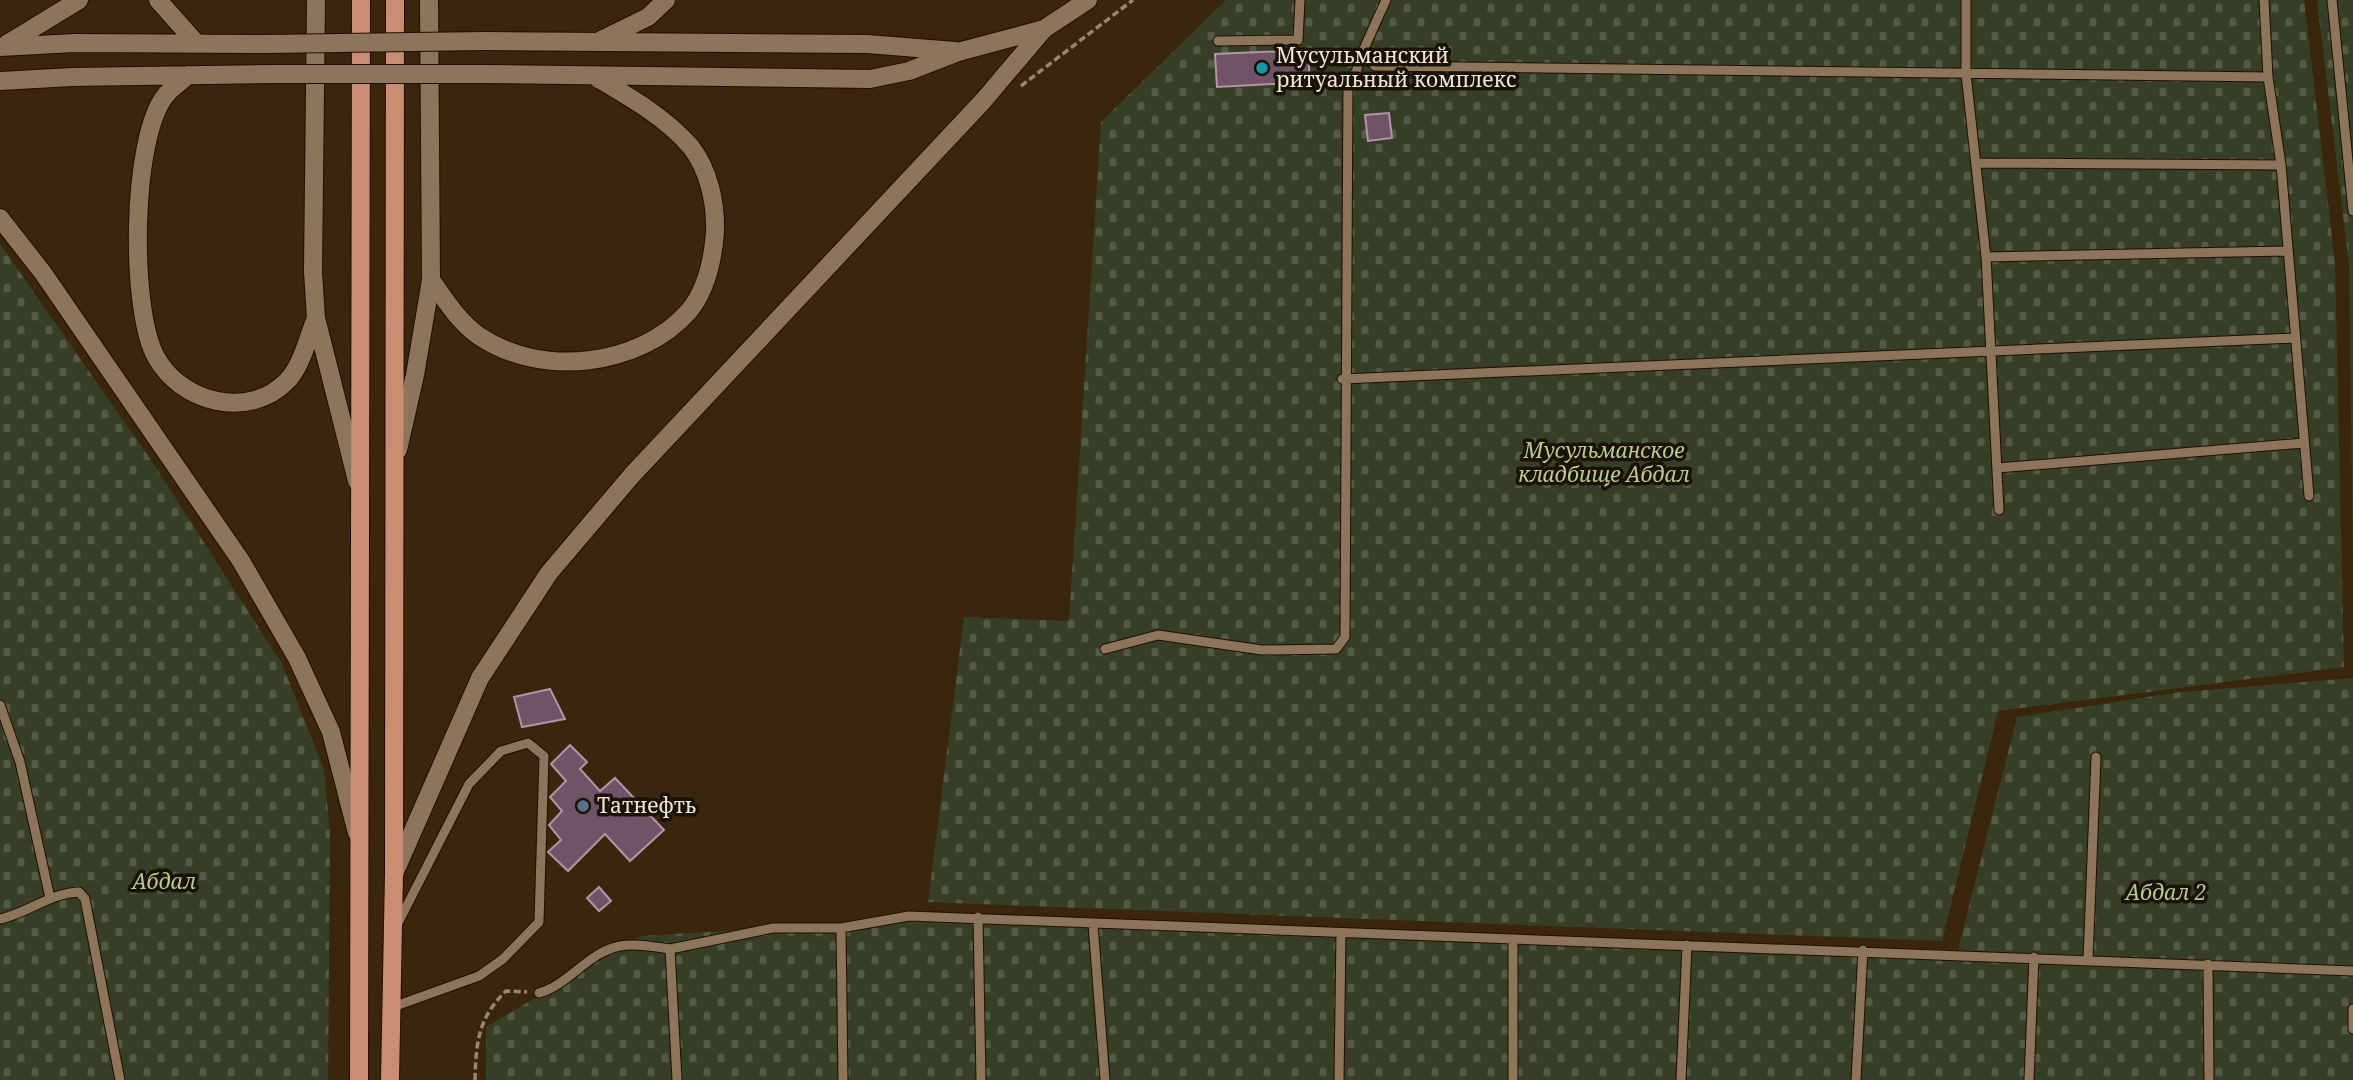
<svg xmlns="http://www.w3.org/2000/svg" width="2353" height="1080" font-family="'Noto Serif',serif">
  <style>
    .cemetery { fill: url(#cemetery-stones) }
    .building { fill: #6f5366; stroke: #b394a8; stroke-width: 2 }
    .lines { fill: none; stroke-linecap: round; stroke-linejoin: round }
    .service-casing { stroke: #200e00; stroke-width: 11 }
    .secondary-casing { stroke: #200e00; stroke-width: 20 }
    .primary-casing { stroke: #200e00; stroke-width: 20 }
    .path { stroke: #968673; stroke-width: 3.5; stroke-dasharray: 7 3.5; stroke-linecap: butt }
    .service { stroke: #8c755b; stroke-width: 9 }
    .secondary { stroke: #8c755b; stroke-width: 18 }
    .primary { stroke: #cb8c74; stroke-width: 18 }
    .secondary-bridge-casing { stroke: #200e00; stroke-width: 20; stroke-linecap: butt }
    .secondary-bridge { stroke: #8c755b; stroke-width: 18 }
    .culture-dot { fill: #0f9aa8; stroke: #1a1107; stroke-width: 2.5 }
    .service-dot { fill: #5c6f8a; stroke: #1a1107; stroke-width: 2.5 }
    .labels { text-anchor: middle; stroke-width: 7; stroke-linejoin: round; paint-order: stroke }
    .poi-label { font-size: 21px; fill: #f1e4d6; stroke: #1a1107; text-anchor: start }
    .park-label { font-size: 21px; font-style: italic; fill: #b7cc8d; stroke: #1a1107 }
  </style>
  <defs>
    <pattern id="cemetery-stones" width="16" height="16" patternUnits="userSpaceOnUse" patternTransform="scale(1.75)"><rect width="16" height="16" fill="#363e26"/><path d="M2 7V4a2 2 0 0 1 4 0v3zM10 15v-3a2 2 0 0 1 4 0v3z" fill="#545a45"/></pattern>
  </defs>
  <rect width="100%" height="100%" fill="#39260d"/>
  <path class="cemetery" d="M1226,0H2304L2335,263L2344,667L1998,711L1942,941L928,902L964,617L1069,621L1101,122Z
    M2317,0H2353V564L2349,264Z
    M0,244L151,460L282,664L324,769L330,835L328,1080H0Z
    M2353,678V1080H486V1027L641,936L908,920L1958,950L2017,717L2181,692Z"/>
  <path class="building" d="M1308,50L1310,82L1217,87L1215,54Z
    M1389,113L1392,138L1368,141L1365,115Z
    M550,689L565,719L522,727L514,697Z
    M570,745L587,762L580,769L600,791L615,778L664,830L630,861L605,834L568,871L548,852L561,840L549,825L562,811L550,797L566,781L551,764Z
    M599,887L611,901L599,911L587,898Z"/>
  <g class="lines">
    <defs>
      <path id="service" d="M1386,0L1362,53L1375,66L2268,77
        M1966,0V74L1986,257L2286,251
        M2264,0L2268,77L2281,165L2309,496
        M2332,0L2353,211
        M1218,41L1298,40L1300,0
        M1978,163L2281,165
        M1986,257L1999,510
        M1342,379L2294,338
        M1997,468L2304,443
        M1105,649L1158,635L1262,650L1336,649L1345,637L1348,81L1356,72L1362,53
        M0,705L20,762L50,898
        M978,917L981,1080
        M0,919C28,913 50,893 79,892L85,899L120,1080
        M1093,924L1105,1080
        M841,928L843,1080
        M670,949L773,928H841L909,916L2353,971
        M2088,960L2096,757
        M2208,964L2209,1080
        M539,993C570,984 588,952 620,946C636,943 655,947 670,949L677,1080
        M390,1008L479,976L503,959L539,922L544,756L528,743L501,751L469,784L396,927
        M2353,1009V1029
        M1339,1080L1341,933
        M1513,1080V941
        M1681,1080L1687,945
        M1856,1080L1863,950
        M2029,1080L2034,957"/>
      <path id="secondary" d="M158,0L197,44
        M316,0L313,272L316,318L357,481
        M601,40L648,17L666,0
        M486,41L867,44L955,51
        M7,44L79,0
        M0,47L75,43L266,44
        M486,74L870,79L909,71L958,52L1044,29L1088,0
        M188,75C181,82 171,88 165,96C131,140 130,310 156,357C181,403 249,420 287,381C302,366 308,337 316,318
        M0,81L72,77L273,74
        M0,218L43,273L241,561L297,658L331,732L357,833
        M431,280C446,301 458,321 479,336C541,378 640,367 689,311C707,289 713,259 715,232C716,204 709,170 691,147C665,117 631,98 597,78
        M398,450L415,375L431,280L429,0
        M394,874L480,678L549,573L632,475L983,101L1044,29"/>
      <path id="primary" d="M359,1080L361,0
        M390,1080L394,874L395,0"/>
    </defs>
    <use href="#service" class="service-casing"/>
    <use href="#secondary" class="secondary-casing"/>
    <use href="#primary" class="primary-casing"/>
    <path class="path" d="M1021,86L1133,0
      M475,1080C476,1043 478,1018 506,991L527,992"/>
    <use href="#service" class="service"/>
    <use href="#secondary" class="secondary"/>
    <use href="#primary" class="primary"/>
    <defs>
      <path id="secondary-bridge" d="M266,44L486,41
        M273,74H486"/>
    </defs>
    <use href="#secondary-bridge" class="secondary-bridge-casing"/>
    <use href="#secondary-bridge" class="secondary-bridge"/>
  </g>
  <circle class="culture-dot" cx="1262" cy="68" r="7"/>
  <circle class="service-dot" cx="583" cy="806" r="7"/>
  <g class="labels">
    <g class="poi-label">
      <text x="1276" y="63">Мусульманский<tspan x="1276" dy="24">ритуальный комплекс</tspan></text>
      <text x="597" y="813">Татнефть</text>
    </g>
    <g class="park-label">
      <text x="1604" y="458">Мусульманское<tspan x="1604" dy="24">кладбище Абдал</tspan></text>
      <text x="164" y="889">Абдал</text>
      <text x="2166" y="900">Абдал 2</text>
    </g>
  </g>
</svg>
